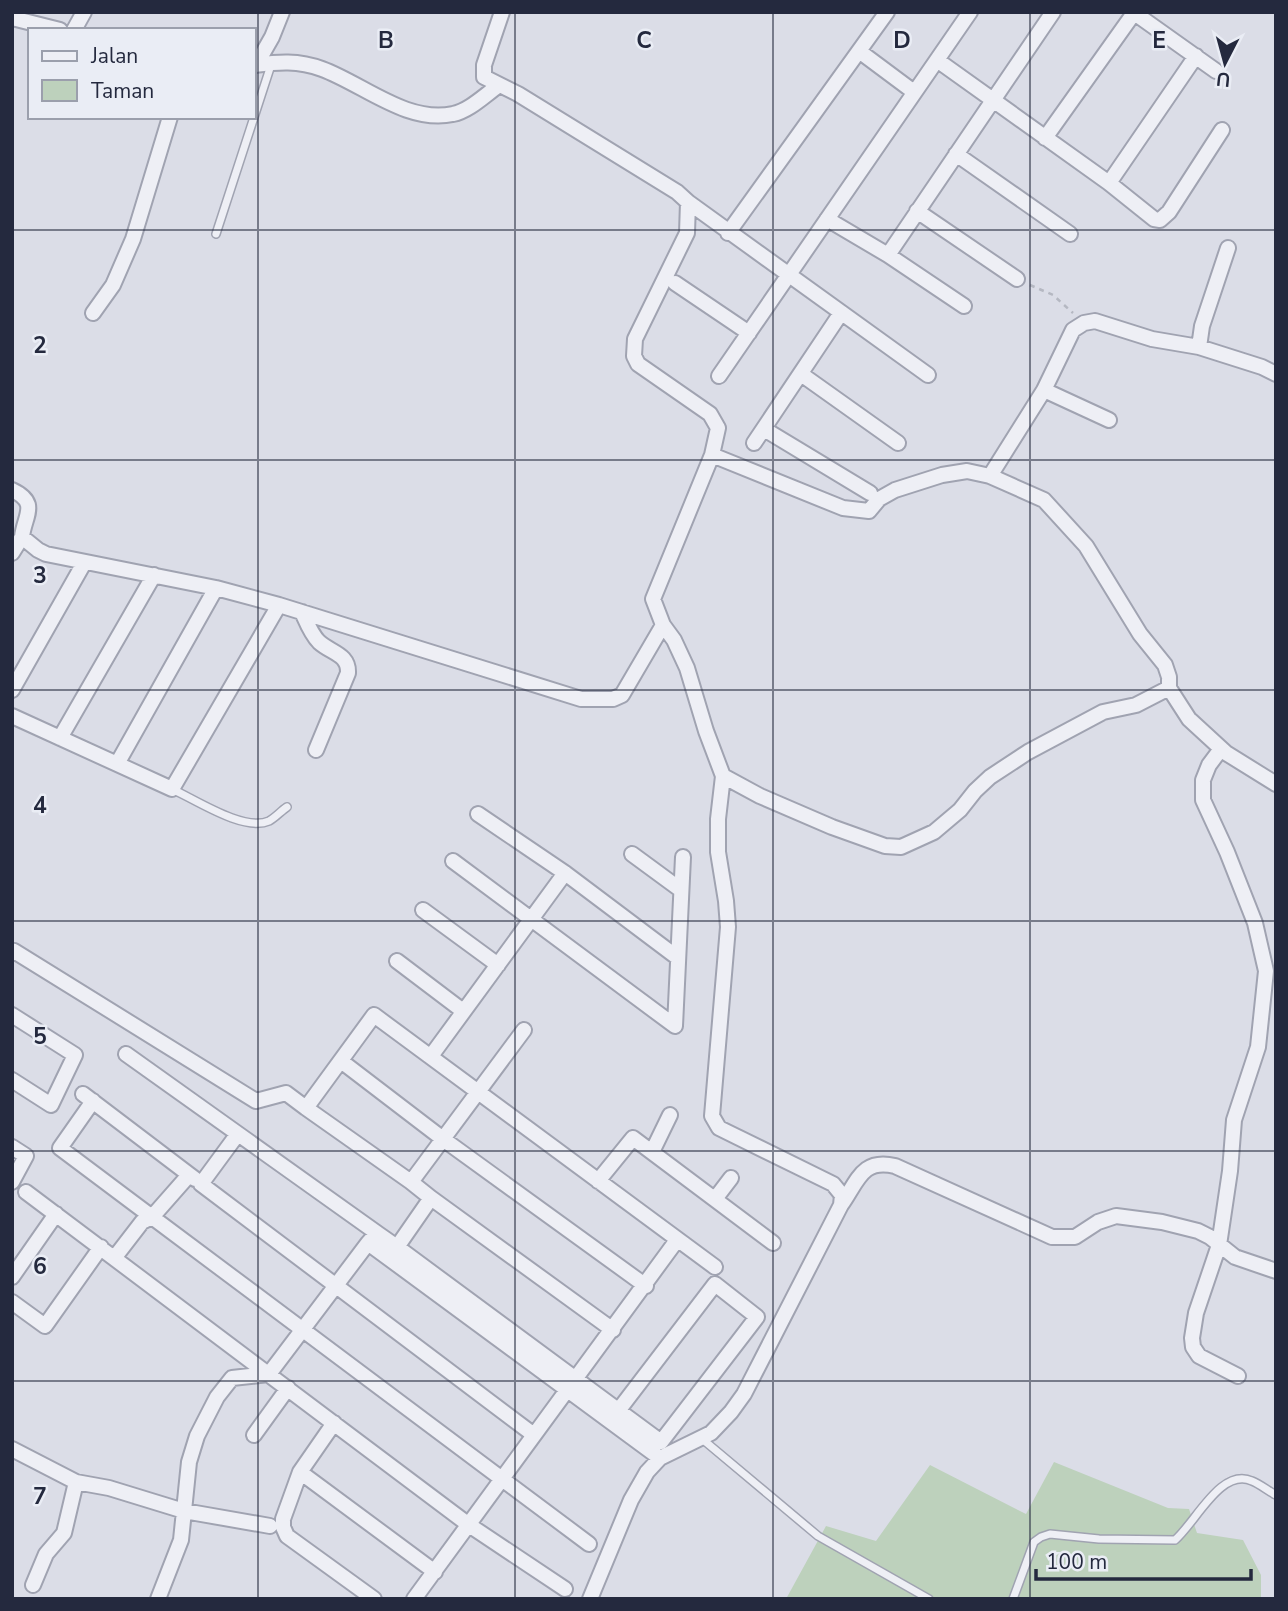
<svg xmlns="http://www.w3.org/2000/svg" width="1288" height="1611" font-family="'Nunito Sans',sans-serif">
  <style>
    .green { fill: #bdd1bc }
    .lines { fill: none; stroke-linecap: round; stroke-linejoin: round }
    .lane-casing { stroke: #a0a3b1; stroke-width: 10 }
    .street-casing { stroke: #a0a3b1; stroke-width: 18 }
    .path { stroke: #b5b8c2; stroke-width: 2.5; stroke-dasharray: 5 5; stroke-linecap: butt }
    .lane { stroke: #eeeff5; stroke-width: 7 }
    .street { stroke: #eeeff5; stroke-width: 14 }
    .grid { fill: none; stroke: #24293e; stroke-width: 2; stroke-opacity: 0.55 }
    .grid-label { font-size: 23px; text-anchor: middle; font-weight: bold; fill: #24293e; stroke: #eaedf5; stroke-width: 5; stroke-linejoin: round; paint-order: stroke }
  </style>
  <rect width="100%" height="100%" fill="#dbdde7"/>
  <path class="green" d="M1054,1462L1168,1508L1189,1509L1197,1533L1243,1540L1261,1575V1599H786L826,1526L876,1541L930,1465L1026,1514Z"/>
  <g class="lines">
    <defs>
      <path id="lane" d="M216,234L272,62
        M172,789C196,800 244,832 269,821C275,818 281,811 287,807
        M701,1438L818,1536L929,1599
        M1013,1599L1034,1542L1041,1537L1050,1534L1099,1539L1175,1540C1196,1522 1221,1467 1252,1481C1260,1484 1268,1491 1276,1495"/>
      <path id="street" d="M502,12L484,65V77L518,94L677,192L688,202L687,233L635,339L634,356L638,364L710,414L718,428L712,455L653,599L663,625L674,640L687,668L706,731L723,776L718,819V852L726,901L728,927L712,1116L719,1128L833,1184L842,1195L841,1205L744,1394L731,1412L711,1433L660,1458L647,1472L631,1500L590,1599
        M1133,12L1216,71
        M12,18L60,30
        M74,30L84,12
        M859,51L914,92
        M937,60L1109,183L1154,219L1160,220L1169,212L1222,130
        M254,65C278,62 298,60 322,69C363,84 407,124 453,114C469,111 485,95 498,86
        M256,65L272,37L282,12
        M1045,138L1134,13
        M956,154L1070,234
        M1109,183L1196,56
        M688,202L928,375
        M917,211L1017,279
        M827,219L888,255L964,306
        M728,233L887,12
        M888,255L1053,12
        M675,283L749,333
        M93,313L113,285L133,239L170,117
        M1199,347L1202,326L1228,248
        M801,374L898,443
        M719,376L970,12
        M1044,390L1109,420
        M764,429L870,493
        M754,443L841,313
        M712,455L843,508L869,511L879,499L895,490L942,475L967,471L990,476L1044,390L1073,330L1084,323L1095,321L1152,339L1199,347L1262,367L1276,374
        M990,476L1044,500L1086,546L1140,634L1165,665L1169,677V688L1189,719L1226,753L1276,784
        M12,490C40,503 24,516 22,537L38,550L46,554L216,588L279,605L581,699H613L622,695L663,625
        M12,553L22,537
        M302,612C307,623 311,634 319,642C331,653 349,654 348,673L316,750
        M12,690L84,563
        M12,716L172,789L279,605
        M60,738L154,575
        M1221,749L1209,765L1203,780V800L1227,852L1255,923L1266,971L1258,1047L1234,1120L1230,1171L1219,1245L1196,1313L1192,1338L1193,1347L1199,1356L1238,1376
        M117,764L216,588
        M723,776L760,796L832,827L885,846L901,847L934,832L960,810L975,791L990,777L1028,752L1103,712L1136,705L1169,688
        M478,814L565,873L678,958
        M632,854L681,890
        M453,861L675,1026L683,857
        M423,910L498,965
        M12,953L14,951L256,1101L286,1093L306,1108
        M397,961L463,1011
        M12,1015L75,1055L51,1105L12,1080
        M126,1054L377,1233
        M431,1056L565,873
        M341,1061L443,1139L646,1286
        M83,1094L195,1179
        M93,1101L60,1148L152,1217L189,1175
        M237,1135L201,1184L534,1435
        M12,1147L26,1156L12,1182
        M652,1152L670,1115
        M598,1181L633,1138L773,1243
        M411,1182L306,1108L374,1015L715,1267
        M26,1192L469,1525L565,1589
        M431,1198L613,1330
        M715,1199L731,1178
        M841,1205C858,1181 862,1158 895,1166L1052,1237H1075L1098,1222L1116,1216L1162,1222L1198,1231L1210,1237L1235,1257L1276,1271
        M368,1243L377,1233L397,1247L431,1198L411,1182L524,1030
        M397,1247L661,1442L757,1317L715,1284L618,1411
        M115,1257L142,1222L152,1217L589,1544
        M12,1277L56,1214
        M12,1302L45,1326L101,1247
        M334,1423L300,1472L283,1519V1527L287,1536L374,1599
        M254,1435L288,1388
        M12,1449L76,1482L109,1488L184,1511L270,1526
        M300,1472L435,1572
        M33,1585L46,1554L64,1533L76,1482
        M158,1599L181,1540L189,1462L197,1436L217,1397L232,1378L269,1374L368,1243L660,1458
        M414,1599L677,1240"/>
    </defs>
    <use href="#lane" class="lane-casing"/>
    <use href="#street" class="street-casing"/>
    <path class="path" d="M1030,285L1053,295L1073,313"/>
    <use href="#lane" class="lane"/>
    <use href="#street" class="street"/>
  </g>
  <path class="grid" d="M258,12V1599M515,12V1599M773,12V1599M1030,12V1599M12,230H1276M12,460H1276M12,690H1276M12,921H1276M12,1151H1276M12,1381H1276"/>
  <g class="grid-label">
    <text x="386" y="48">B</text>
    <text x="644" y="48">C</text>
    <text x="902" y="48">D</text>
    <text x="1159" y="48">E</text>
    <text x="40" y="353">2</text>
    <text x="40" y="583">3</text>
    <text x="40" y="813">4</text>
    <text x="40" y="1044">5</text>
    <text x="40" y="1274">6</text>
    <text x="40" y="1504">7</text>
  </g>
  <rect width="1288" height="1611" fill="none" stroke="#24293e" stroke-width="28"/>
  <rect x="28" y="28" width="228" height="91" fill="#eaedf5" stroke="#9b9fac" stroke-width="2"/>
  <rect x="42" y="51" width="35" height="10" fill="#eeeff5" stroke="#9b9fac" stroke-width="2"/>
  <text x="91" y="63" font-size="21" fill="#24293e">Jalan</text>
  <rect x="42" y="80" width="35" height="21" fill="#bdd1bc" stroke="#9b9fac" stroke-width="2"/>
  <text x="91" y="98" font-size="21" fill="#24293e">Taman</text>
  <g transform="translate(1225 63) rotate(186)" stroke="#eaedf5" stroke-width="5" paint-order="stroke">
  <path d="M0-5L12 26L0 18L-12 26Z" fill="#24293e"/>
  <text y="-10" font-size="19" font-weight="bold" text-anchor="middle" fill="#24293e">U</text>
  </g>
  <path d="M1036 1569v10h215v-10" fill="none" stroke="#24293e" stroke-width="3.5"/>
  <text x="1046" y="1569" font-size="21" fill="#24293e" stroke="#eaedf5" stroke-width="5" paint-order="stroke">100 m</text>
</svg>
